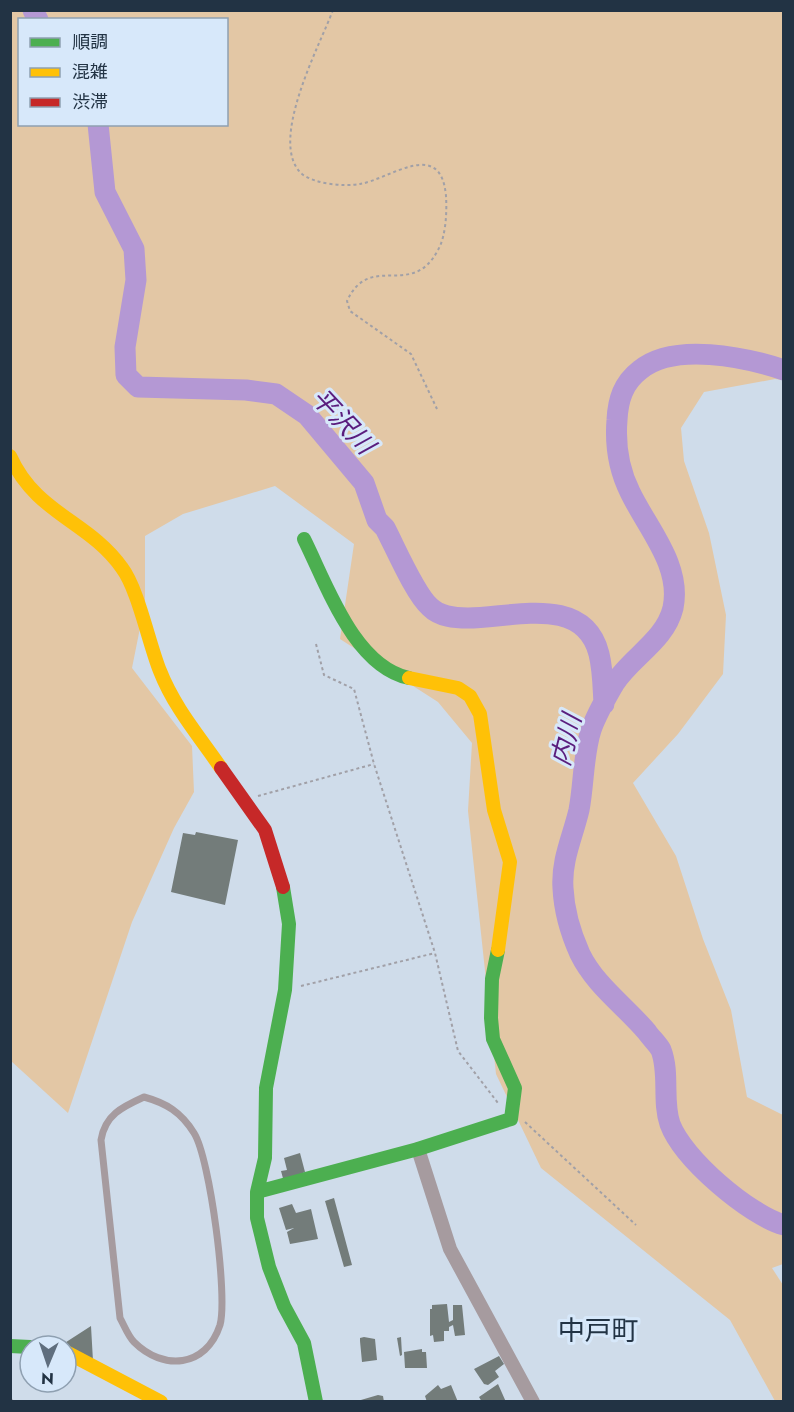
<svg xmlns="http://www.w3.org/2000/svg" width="794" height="1412" font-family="Jost,'Noto Sans JP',sans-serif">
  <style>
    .green { fill: #e3c7a5; fill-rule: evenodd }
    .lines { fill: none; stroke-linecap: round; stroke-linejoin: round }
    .river { stroke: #b498d4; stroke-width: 21 }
    .building { fill: #737c7a }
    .path { stroke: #a1a0a7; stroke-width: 2; stroke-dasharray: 3 3; stroke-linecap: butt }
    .lane { stroke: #a69b9f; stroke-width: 7 }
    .street { stroke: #a69b9f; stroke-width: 14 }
    .fast { stroke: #4caf50; stroke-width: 14 }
    .slow { stroke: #ffc107; stroke-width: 14 }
    .jam { stroke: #c62828; stroke-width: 14 }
    .labels { text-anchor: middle; stroke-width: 6; stroke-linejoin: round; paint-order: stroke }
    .water-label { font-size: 26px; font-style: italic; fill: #5a1d7d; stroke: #d7e8fa }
    .quarter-label { font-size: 27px; fill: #234; stroke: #d7e8fa }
  </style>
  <rect width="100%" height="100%" fill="#cfdcea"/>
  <path class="green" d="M11,11H783V380L775,379L704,392L681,428L684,461L709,533L726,615L723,674L678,734L633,783L676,856L703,939L731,1010L747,1097L783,1115V1264L772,1268L783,1285V1401H775L730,1320L541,1168L496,1074L468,811L472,743L438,702L340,639L354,544L275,486L183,514L145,536V603L132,668L192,746L194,792L174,828L132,922L68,1113L11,1061ZM20,20H226V124H20Z"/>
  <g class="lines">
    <path class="river" d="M33,10L38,20
      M98,124L105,192L134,249L136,280L125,347L126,375L138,387L246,390L276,394L307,415L364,483L377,520L385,528C395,547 415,594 430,607C440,617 455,618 468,618C512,618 584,594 599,654C603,670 603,687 604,704
      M784,370C745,357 674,342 640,370C623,383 618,400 617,420C615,445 619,470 630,492C647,528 682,565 673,608C665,641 631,657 614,684C606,698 596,715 591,730C583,755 584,784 579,810C573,836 561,860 563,888C564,910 571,934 580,954C595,985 625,1006 647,1032C651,1038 658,1044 661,1050C670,1073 662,1101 670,1124C683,1159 749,1215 784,1225"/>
  </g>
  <path class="building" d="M196,832L238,840L225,905L171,892L183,833L195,835Z
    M300,1153L305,1172L284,1182L281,1171L287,1170L284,1158Z
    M334,1198L352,1265L344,1267L325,1201Z
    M292,1204L296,1213L311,1209L318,1239L290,1244L287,1232L294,1228L286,1230L279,1208Z
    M447,1304L449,1322L453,1320V1305H462L465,1335L455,1336L453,1325L449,1327V1331H444V1341L434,1342L433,1335L430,1336V1309H432V1305Z
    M91,1326L93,1361L60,1346Z
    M364,1337L375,1339L377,1360L362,1362L360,1341V1338Z
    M401,1337L402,1355L400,1356L397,1338Z
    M422,1349V1352H426L427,1368H405L404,1352Z
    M499,1356L504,1364L495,1371L499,1377L488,1385L484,1384L474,1369Z
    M498,1384L506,1402H482L479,1397Z
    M438,1385L441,1389L451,1385L458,1402H427L425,1396Z
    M378,1395L383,1396L384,1402H354Z"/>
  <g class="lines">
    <path class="path" d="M333,10C320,45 267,143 302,174C315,184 344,187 360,184C390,179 441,137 446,196C447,212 446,236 438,250C412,300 370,251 347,301L350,311L411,354L437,409
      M316,644L324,675L354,689L374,764L435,953L458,1051L498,1103
      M258,796L374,764
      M301,986L435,953
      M525,1122L636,1225
      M10,1398L14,1402"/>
    <path class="lane" d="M144,1097C166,1103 181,1112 194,1133C210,1158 228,1297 220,1325C206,1368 163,1371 134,1342C128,1336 124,1325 120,1318L101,1140C105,1115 122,1107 144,1097Z"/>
    <path class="street" d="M418,1149L450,1249L533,1402"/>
    <path class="fast" d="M304,539C327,585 354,666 409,678
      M283,887L289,924L285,990L266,1088L265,1158L257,1192V1218L269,1267L284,1306L304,1343L316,1402
      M257,1192L418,1149L511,1119L515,1088L493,1039L491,1018L492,979L498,950
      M10,1346L30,1347"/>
    <path class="slow" d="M10,456C36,514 89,521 122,568C138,589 149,644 160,671C174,707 199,736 221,768
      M409,678L458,688L470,696L480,714L494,810L510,862L498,950
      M66,1352L161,1402"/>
    <path class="jam" d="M221,768L265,830L283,887"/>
  </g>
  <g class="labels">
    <g class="water-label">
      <text transform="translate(343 421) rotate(47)" y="9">平沢川</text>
      <text transform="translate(566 740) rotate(-76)" y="9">内川</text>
    </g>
    <g class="quarter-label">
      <text x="598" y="1340">中戸町</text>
    </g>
  </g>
  <rect width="794" height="1412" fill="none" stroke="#223344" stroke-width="24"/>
  <rect x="18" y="18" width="210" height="108" fill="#d7e8fa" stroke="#8fa0b1" stroke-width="1.5"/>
  <rect x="30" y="38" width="30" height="9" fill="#4caf50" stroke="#8fa0b1" stroke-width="1.5"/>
  <text x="72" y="48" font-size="18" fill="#223344">順調</text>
  <rect x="30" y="68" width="30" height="9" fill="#ffc107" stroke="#8fa0b1" stroke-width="1.5"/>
  <text x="72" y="78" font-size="18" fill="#223344">混雑</text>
  <rect x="30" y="98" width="30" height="9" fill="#c62828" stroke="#8fa0b1" stroke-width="1.5"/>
  <text x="72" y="108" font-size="18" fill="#223344">渋滞</text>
  <g transform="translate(48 1364) rotate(182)"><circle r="28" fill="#d7e8fa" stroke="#8fa0b1" stroke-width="1.5"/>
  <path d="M0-4.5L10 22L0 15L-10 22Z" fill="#5f6e7e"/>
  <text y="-9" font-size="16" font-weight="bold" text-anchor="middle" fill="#223344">N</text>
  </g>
</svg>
